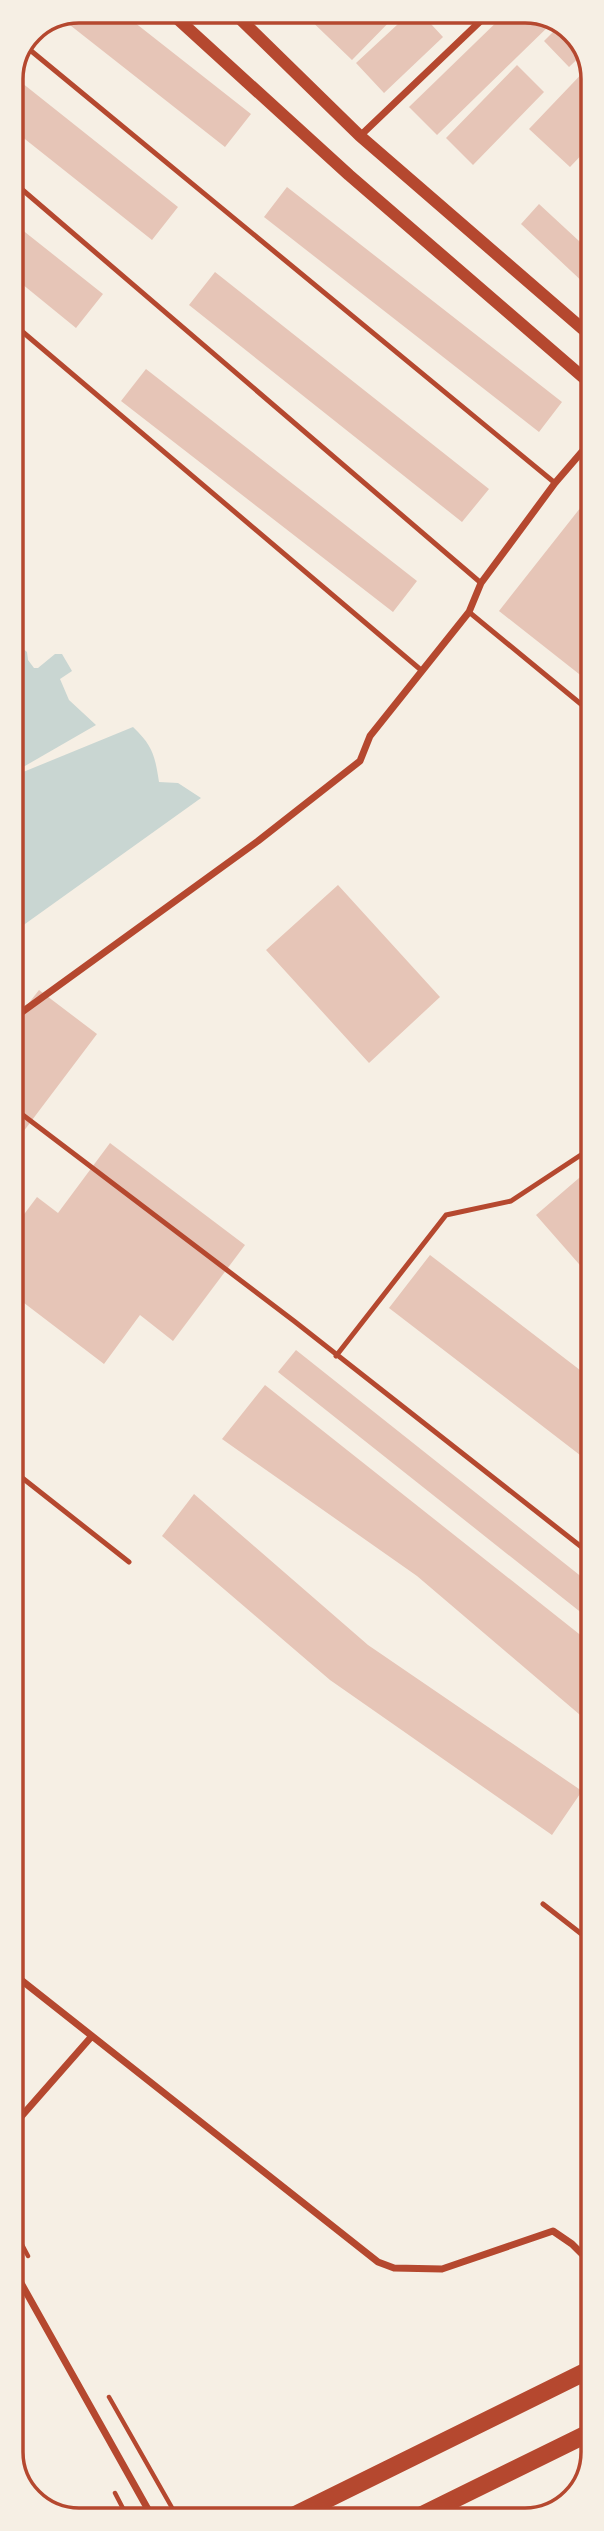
<svg xmlns="http://www.w3.org/2000/svg" width="604" height="2531" font-family="Helvetica,sans-serif">
  <style>
    .water { fill: #c9d6d2 }
    .building { fill: #e6c5b7 }
    .lines { fill: none; stroke-linecap: round; stroke-linejoin: round }
    .path { stroke: #b5482f; stroke-width: 4.5 }
    .service { stroke: #b5482f; stroke-width: 5 }
    .minor { stroke: #b5482f; stroke-width: 7 }
    .tertiary { stroke: #b5482f; stroke-width: 12 }
    .primary { stroke: #b5482f; stroke-width: 18 }
    .rim { fill: none; stroke: #b5482f; stroke-width: 3.5 }
  </style>
  <rect width="100%" height="100%" fill="#f6efe4"/>
  <path class="water" d="M11,639L27,652L28,660L34,668H38L55,654H62L72,671L60,679L69,700L96,725L11,774Z
    M133,727C153,746 155,756 159,782L178,783L201,798L11,934V777Z"/>
  <path class="building" d="M79,10L120,11L251,114L225,147L61,18Z
    M301,11H400L352,60Z
    M412,11H419L443,37L384,93L356,63Z
    M508,11H534L554,21L437,135L409,107Z
    M561,24L576,36L585,52L569,67L544,41Z
    M591,64L592,144L570,167L529,129Z
    M517,65L544,92L473,165L446,138Z
    M12,75L178,207L152,240L11,128Z
    M287,187L562,402L539,432L264,217Z
    M539,204L592,253V280L587,286L521,224Z
    M11,221L103,294L76,328L11,275Z
    M215,272L489,489L462,522L189,305Z
    M146,369L417,581L393,612L121,401Z
    M592,493L593,685L499,611Z
    M338,885L440,997L369,1063L266,950Z
    M39,990L97,1034L11,1148V1026Z
    M110,1143L245,1245L173,1341L140,1315L104,1364L11,1293V1228L13,1229L37,1197L58,1213Z
    M593,1166V1204L585,1211L593,1220V1280L536,1215Z
    M430,1255L593,1380V1465L389,1308Z
    M296,1350L593,1586V1622L278,1372Z
    M265,1385L593,1645V1726L417,1576L222,1439Z
    M194,1494L368,1645L582,1791L552,1835L330,1680L162,1536Z"/>
  <g class="lines">
    <path class="path" d="M12,2226L28,2256
      M109,2397L179,2520
      M115,2493L129,2520"/>
    <path class="service" d="M24,45L555,483
      M11,180L481,583
      M11,322L421,670
      M469,612L593,714
      M11,1106L294,1321L593,1556
      M336,1356L446,1215L511,1201L593,1147
      M11,1469L129,1562
      M543,1904L593,1943"/>
    <path class="minor" d="M360,136L491,11
      M11,1020L258,841L360,761L370,736L469,612L481,583L555,483L592,440
      M11,1972L92,2036
      M12,2127L92,2036L378,2262L394,2268L442,2269L553,2231L572,2244L593,2265
      M12,2267L154,2520"/>
    <path class="tertiary" d="M169,11L349,175L592,385
      M232,11L360,136L592,337"/>
    <path class="primary" d="M414,2519L593,2431
      M285,2520L593,2368"/>
  </g>
  <path d="M0 0H604V2531H0ZM79 23H525A56 56 0 0 1 581 79V2452A56 56 0 0 1 525 2508H79A56 56 0 0 1 23 2452V79A56 56 0 0 1 79 23Z" fill="#f6efe4" fill-rule="evenodd"/>
  <path class="rim" d="M79 23H525A56 56 0 0 1 581 79V2452A56 56 0 0 1 525 2508H79A56 56 0 0 1 23 2452V79A56 56 0 0 1 79 23Z"/>
</svg>
